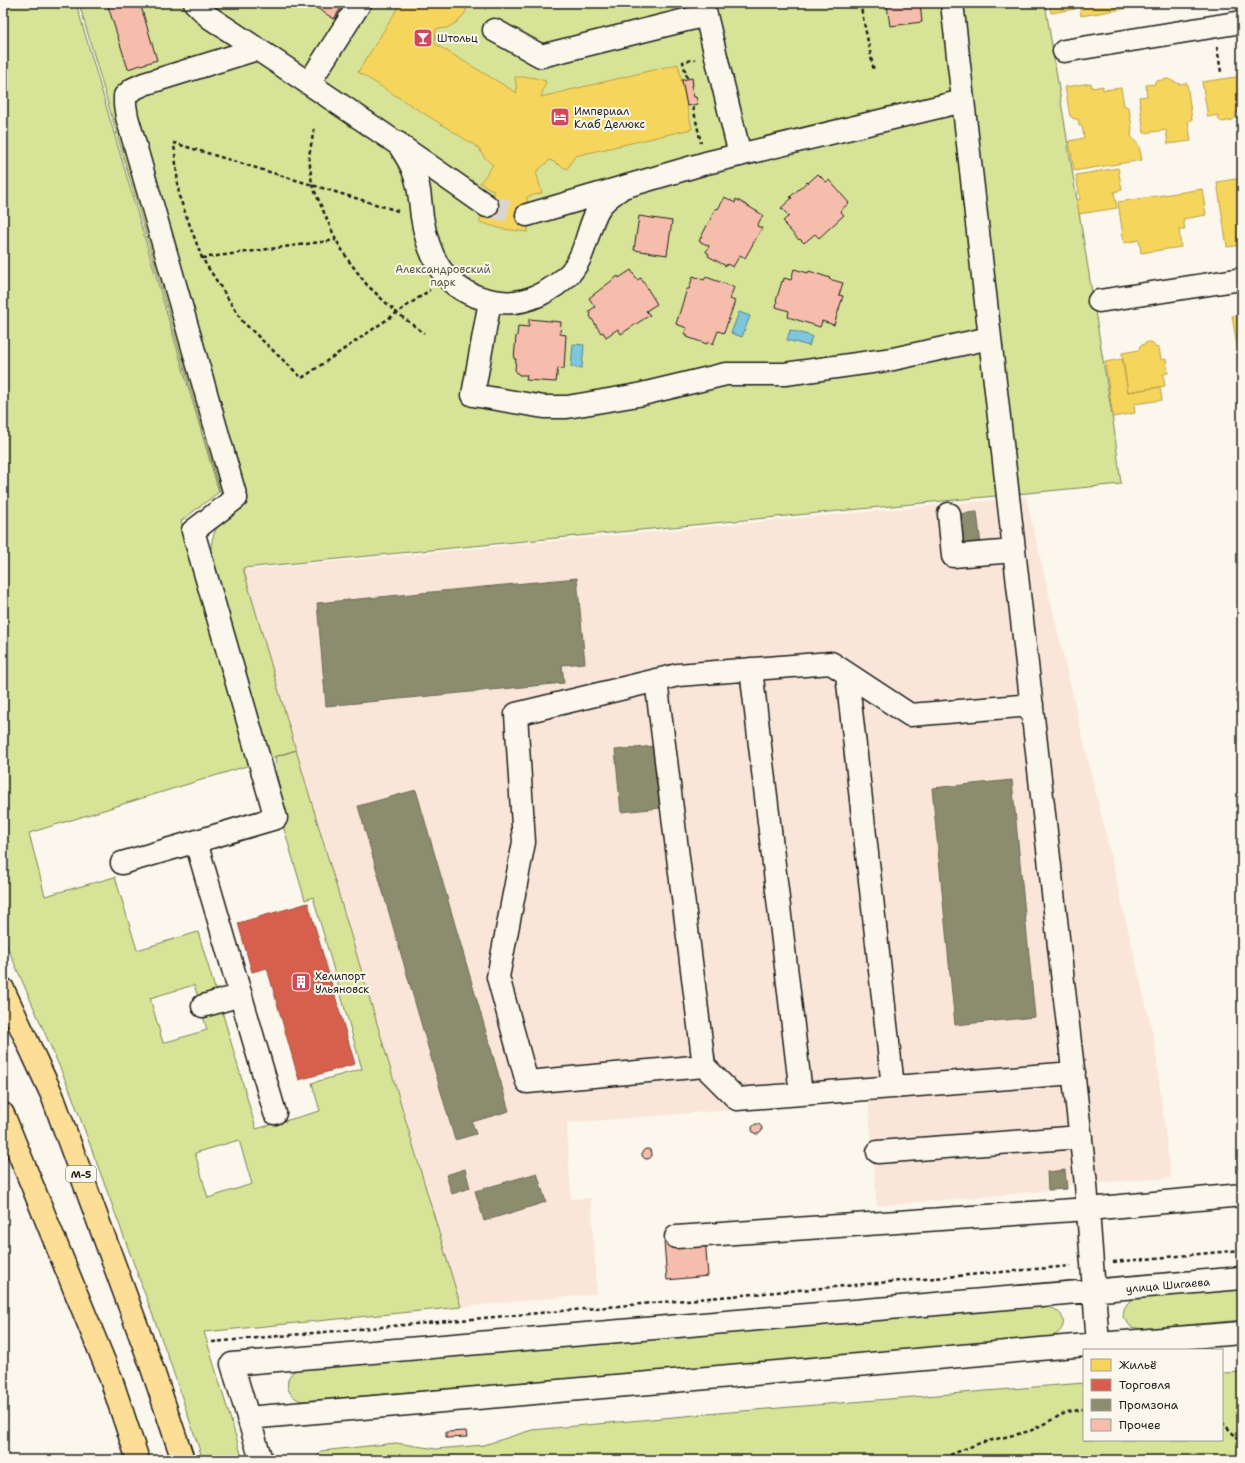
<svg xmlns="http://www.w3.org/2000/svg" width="1245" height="1463" font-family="'Shantell Sans',sans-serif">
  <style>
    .built { fill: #fae6d9 }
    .green { fill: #d7e497; stroke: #7a805a; fill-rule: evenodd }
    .water { fill: #7cc7dc; stroke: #56838f }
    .homes { fill: #f6d55c; stroke: #b59e49 }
    .shops { fill: #d6604d; stroke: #9e4c3e }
    .industry { fill: #8c8c6e; stroke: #6a6a55 }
    .building { fill: #f6bdac; stroke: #1c1c1c }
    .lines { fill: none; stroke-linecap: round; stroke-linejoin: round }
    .minor-tunnel { stroke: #dad6cd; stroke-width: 22; stroke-dasharray: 22 11; stroke-linecap: butt }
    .minor-casing { stroke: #1c1c1c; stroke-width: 25 }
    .highway-casing { stroke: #1c1c1c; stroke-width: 25 }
    .path { stroke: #1c1c1c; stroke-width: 2.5; stroke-dasharray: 4 3; stroke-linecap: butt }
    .minor { stroke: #fbf7ec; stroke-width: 22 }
    .highway { stroke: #fdde96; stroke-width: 22 }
    .labels { text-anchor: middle; stroke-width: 4; stroke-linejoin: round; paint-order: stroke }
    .shield { fill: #fbf7ec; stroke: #5f5e5a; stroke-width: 1 }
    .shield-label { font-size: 10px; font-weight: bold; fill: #1c1c1c }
    .poi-label { font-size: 11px; fill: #1c1c1c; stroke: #fbf7ec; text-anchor: start }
    .park-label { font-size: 11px; fill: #545841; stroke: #fbf7ec }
    .street-label { font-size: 11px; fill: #1c1c1c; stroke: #fbf7ec }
  </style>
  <rect width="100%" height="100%" fill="#fbf7ec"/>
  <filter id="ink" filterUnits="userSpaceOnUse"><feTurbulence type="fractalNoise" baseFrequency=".025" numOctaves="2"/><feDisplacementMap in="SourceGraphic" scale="8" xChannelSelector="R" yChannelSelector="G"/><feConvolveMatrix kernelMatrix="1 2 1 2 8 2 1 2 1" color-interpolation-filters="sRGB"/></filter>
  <g filter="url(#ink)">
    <path class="built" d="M1026,497L1154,1039L1171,1178L1068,1185V1189L877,1206L868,1099L567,1123L571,1199L591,1198L597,1294L461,1307L243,570Z"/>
    <path class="green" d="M3,3H76L219,492L181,521L250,765L29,833L45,896L115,877L137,950L198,932L216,992L198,997L194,985L150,998L163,1043L207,1030L203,1016L222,1011L256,1129L320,1111L312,1083L362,1069L313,897L305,900L279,812L280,796L275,757L296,750L461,1307L204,1332L243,1460H203L170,1362L71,1093L3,937ZM239,1140L252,1184L208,1198L195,1153Z
      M79,3H1045L1114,428L1121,484L243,568L296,750L271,758L211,551C211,535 218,525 226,512Z
      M1242,1287V1320L1143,1329L1131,1327L1123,1317C1123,1307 1127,1302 1136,1297Z
      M1042,1306C1067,1307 1072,1332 1047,1338L302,1401C285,1397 282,1376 298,1369Z
      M1242,1372V1460H314L321,1451L396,1443L436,1449L484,1445L532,1430L706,1414L1084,1383V1440H1222V1373Z"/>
    <path class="water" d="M739,312L750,316L742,337L731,333Z
      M790,330L812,336L809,346L787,340Z
      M573,344L584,345L582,368L571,367Z"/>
    <path class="homes" d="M401,3H469L465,13L457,22L447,28L436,29L435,44L517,93L515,77H531L546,81L541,97L678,64L692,129L575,156L567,169L550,160L536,172L542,193L527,197L528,232L502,229L479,222L494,191L480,183L493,165L484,157L479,148L358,72Z
      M1049,3H1074L1075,9L1051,13Z
      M1079,3H1137H1135V7L1081,16Z
      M1242,76V112L1235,113L1236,117L1233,120L1222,122L1218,119V115L1208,117L1202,82Z
      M1168,79L1179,84L1187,83L1192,120L1188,121L1191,141L1168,144L1166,130L1144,133L1139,97L1147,96L1146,85L1155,84V81Z
      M1091,83L1092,88L1103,86V90L1121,88L1124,105L1129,108L1132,128L1131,136L1139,146L1142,160L1074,171L1069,141L1084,138L1082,126H1079L1078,119H1074L1070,116L1065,87Z
      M1118,168L1122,190L1114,192L1117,208L1079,214L1077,200L1080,199L1076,175Z
      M1242,178V245L1227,247L1217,182Z
      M1202,189L1206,215L1183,219L1185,230H1179L1181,247L1141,253L1139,240L1124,243L1118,202Z
      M1242,315V369H1241L1232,316Z
      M1148,342H1151L1156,348L1159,347L1161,360L1166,359L1168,373L1163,374L1165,386L1128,392L1122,353L1139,350L1140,346Z
      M1122,359L1128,392L1160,387L1162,400L1134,404L1135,413L1113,417L1105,362Z
      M1239,372H1242V390Z"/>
    <path class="shops" d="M308,903L355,1064L299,1080L267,968L252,972L238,923Z"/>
    <path class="industry" d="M977,512L981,545L961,547L957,514Z
      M577,578L585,663L562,665L564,683L326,706L317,603Z
      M654,746L660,808L621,812L615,750Z
      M1012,780L1035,1017L955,1025L932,788Z
      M416,790L509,1111L472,1122L476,1134L455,1140L358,806Z
      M465,1169L470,1188L452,1194L446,1175Z
      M1065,1170L1067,1189L1048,1190L1047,1172Z
      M537,1173L546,1202L484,1221L475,1191Z"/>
    <path class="building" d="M107,3H140L157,60L128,69Z
      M315,3H344L334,19L315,7L317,4Z
      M906,3H920L922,22L890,26L887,5Z
      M692,78L693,85H691L694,97H696L698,104L687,106L682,80Z
      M818,174L826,182L829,180L849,203L840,211L844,215L819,238L815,234L804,243L800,239L799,240L785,225L786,224L783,221L789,216L781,208L792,198L790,197L807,182L808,183Z
      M725,197L735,203L736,199L763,215L757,226L762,228L745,258L740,255L733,267L727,264L726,266L708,256L709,254L706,252L709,246L699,241L716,208L718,209Z
      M639,216L672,221L667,255L634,250Z
      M794,269L808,273L809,271L830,278L829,279L843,283L839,295L843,296L834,325L822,321L820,327L788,317L789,311L776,307L777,302L776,301L782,281L783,282L784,278L791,280Z
      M631,270L637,280L641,278L657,304L646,311L650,315L621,334L618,329L606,337L603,332L601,333L590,316L591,315L589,311L595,307L589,298L618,276L619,278Z
      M693,276L704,280L706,277L734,287L730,299L735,301L724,333L718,331L713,344L708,342L707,344L687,337L688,335L684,334L687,328L676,324L687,289H689Z
      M529,319L561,322L560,334L566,335L564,369L558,368L556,382L526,380L527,375H519L515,370L516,359H514L516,336H517L518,326L529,327Z
      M752 1129a5 5 0 1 1 10 0a5 5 0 1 1-10 0Z
      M642 1154a5 5 0 1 1 10 0a5 5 0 1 1-10 0Z
      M705,1237L708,1276L667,1280L664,1241Z
      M466,1431L467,1437L446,1438V1432Z"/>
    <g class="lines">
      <path class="minor-tunnel" d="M487,206L527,215"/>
      <defs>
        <path id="minor" d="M195,3L209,17C303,79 395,141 487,206
          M952,3L1086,1184L1098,1344
          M494,30L541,56L706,15L740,155
          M1064,51L1242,22
          M309,83L360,3
          M398,143C403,152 410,161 413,170C420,185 420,202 422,217C430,266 450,296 501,302C527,305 554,290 571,272C587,253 587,227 599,208C604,200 612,195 619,190
          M527,215L706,163L963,101
          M490,301L473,395L544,407H567L638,395L726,374H785L893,359L990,338
          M1099,301L1242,279
          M949,514L953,556L1014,551
          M751,669L801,1094
          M847,674L893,1087
          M656,680L704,1066
          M1032,705L910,715L831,663L678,675L516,714L524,842L498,977L527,1082L704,1066L737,1099L1074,1073
          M196,842L275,1113
          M122,863L276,818L193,531L236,498L127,117L125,105V96L133,89L144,84L257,49
          M203,1006L241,995
          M878,1152L1081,1137
          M676,1237L1088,1209L1242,1195
          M248,1418L1098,1344L1242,1333
          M261,1460L232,1364L1242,1278"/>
        <path id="highway" d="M3,989L52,1095L150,1362L183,1460
          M3,1114L110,1376L138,1460"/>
      </defs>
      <use href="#minor" class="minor-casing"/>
      <use href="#highway" class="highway-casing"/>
      <path class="path" d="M483,3L485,10
        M860,3L874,71
        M1217,47L1221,72
        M687,78L683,62L695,59
        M693,107L701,143
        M314,129L309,156L312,185L336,240L349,261L367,285L397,313L424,333
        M398,211L174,143L179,196L202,258L243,322L302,378L430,290
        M202,258L336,240
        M1113,1262L1242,1250
        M212,1342L1070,1266
        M1222,1422L1242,1443
        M937,1460L980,1443L1030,1431L1067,1412L1084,1409"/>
      <use href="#minor" class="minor"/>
      <use href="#highway" class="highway"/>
    </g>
  </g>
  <defs>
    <symbol id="bar-square" viewBox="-11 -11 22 22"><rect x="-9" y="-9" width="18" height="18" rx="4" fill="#d1495b" stroke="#fbf7ec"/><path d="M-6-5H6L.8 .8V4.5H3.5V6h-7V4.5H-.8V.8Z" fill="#fff"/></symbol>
    <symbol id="hotel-square" viewBox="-11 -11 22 22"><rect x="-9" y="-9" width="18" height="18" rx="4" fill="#d1495b" stroke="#fbf7ec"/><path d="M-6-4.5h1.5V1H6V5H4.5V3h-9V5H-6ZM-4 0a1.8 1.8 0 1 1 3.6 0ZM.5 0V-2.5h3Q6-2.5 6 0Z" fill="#fff"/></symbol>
    <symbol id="building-square" viewBox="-11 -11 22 22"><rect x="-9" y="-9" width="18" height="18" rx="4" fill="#d1495b" stroke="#fbf7ec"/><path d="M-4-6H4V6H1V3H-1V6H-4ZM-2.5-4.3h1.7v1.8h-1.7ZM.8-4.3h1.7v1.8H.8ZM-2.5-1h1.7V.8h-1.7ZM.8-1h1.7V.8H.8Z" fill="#fff"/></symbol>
  </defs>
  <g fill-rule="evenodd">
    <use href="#bar-square" x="412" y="27" width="22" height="22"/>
    <use href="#hotel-square" x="549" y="106" width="22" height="22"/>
    <use href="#building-square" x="290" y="971" width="22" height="22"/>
  </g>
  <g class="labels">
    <rect class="shield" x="66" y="1166" width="30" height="16" rx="3"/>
    <g class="shield-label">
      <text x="81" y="1178">М-5</text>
    </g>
    <g class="poi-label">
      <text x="437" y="42">Штольц</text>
      <text x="574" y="115">Империал<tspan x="574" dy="13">Клаб Делюкс</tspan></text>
      <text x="315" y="980">Хелипорт<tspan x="315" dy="13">Ульяновск</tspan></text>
    </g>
    <g class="park-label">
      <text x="443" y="273">Александровский<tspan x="443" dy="13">парк</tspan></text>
    </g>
    <g class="street-label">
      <text transform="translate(1168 1285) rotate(-5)" y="4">улица Шигаева</text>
    </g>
  </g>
  <rect width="1245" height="1463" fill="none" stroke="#fbf7ec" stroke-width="16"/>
  <rect x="8" y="8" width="1229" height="1447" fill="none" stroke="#1c1c1c" stroke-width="1.5" filter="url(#ink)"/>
  <rect x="1083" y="1349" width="140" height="92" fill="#fbf7ec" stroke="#a29f99"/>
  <rect x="1091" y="1359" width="20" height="12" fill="#f6d55c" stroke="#a29f99"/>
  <text x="1119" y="1369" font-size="12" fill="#1c1c1c">Жильё</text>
  <rect x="1091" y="1379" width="20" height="12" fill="#d6604d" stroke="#a29f99"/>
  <text x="1119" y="1389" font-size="12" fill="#1c1c1c">Торговля</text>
  <rect x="1091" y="1399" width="20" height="12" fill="#8c8c6e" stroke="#a29f99"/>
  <text x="1119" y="1409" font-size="12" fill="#1c1c1c">Промзона</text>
  <rect x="1091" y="1419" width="20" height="12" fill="#f6bdac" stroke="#a29f99"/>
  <text x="1119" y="1429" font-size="12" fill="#1c1c1c">Прочее</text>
</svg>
